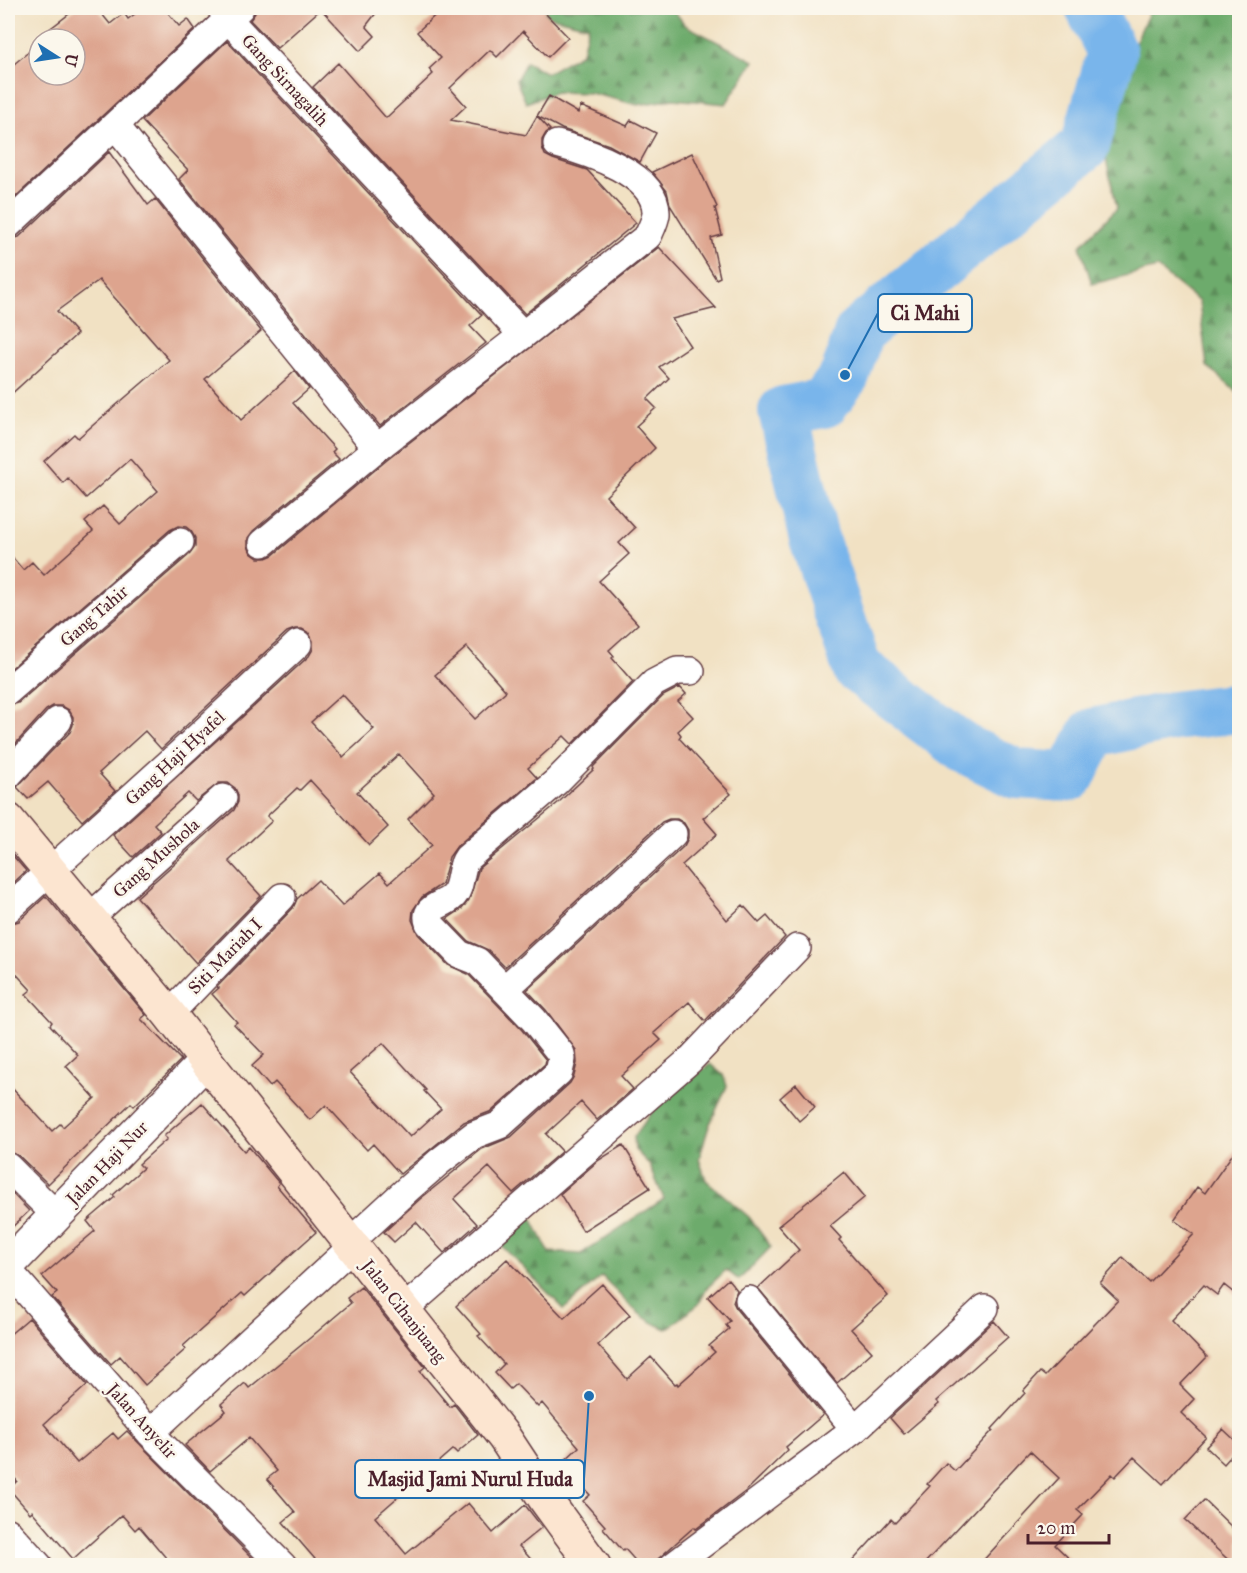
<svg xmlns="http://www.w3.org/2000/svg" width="1247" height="1573" font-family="'IM FELL Great Primer',serif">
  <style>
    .forest { fill: url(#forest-firs); stroke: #5c654c; stroke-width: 1.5 }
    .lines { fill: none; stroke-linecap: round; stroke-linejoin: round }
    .river { stroke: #79b5eb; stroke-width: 50 }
    .building { fill: #dda48e; fill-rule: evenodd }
    .minor-casing { stroke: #633c42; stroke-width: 30 }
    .tertiary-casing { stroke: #633c42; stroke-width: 36 }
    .secondary-casing { stroke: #633c42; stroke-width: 36 }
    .minor { stroke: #fff; stroke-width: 27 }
    .tertiary { stroke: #fff; stroke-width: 33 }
    .secondary { stroke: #fce5d0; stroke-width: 33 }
    .labels { text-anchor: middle; stroke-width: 5; stroke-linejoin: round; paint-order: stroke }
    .street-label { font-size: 18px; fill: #4a1f2b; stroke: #fbf7ec }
    .leader { fill: none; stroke: #1f6fb2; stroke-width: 2 }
    .callout-dot { fill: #1f6fb2; stroke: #fbf7ec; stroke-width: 2 }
    .callout { fill: #fbf7ec; stroke: #1f6fb2; stroke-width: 2 }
    .callout-label { font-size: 20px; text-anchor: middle; font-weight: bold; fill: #4a1f2b }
  </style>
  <defs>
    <pattern id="forest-firs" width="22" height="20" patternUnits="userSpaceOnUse" patternTransform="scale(1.5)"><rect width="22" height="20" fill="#6dab6c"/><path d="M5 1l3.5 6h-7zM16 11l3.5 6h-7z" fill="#5c8b59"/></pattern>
  </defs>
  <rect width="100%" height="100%" fill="#fbf7ec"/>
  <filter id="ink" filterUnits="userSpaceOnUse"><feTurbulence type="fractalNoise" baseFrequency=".0167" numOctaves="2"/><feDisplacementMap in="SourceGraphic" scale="12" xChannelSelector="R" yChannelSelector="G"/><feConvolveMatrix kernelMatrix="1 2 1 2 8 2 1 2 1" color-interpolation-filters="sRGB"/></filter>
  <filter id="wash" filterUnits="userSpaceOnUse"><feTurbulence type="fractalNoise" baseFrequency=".008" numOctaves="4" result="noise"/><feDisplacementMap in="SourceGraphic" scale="24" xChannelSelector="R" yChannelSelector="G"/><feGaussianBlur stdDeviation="1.35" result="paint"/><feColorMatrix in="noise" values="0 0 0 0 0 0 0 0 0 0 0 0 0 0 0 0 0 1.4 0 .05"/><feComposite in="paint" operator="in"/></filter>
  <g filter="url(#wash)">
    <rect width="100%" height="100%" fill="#f1e1c3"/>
    <path class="forest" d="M543,8H672L685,25L754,61L726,104L673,99L638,105L590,93L556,92L526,103L516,80L526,62L547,73L582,53L588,26L548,16Z
      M1151,8H1239V394L1207,366L1199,302L1157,268L1092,284L1080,246L1117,208L1098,124Z
      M710,1064L723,1075L727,1086L709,1126L699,1159L706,1180L749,1217L771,1247L739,1280L726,1270L706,1289L699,1304L667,1329C637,1318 624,1299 602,1276L564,1309L499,1243L529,1212L549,1252L581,1254L664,1199L649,1164L635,1150L634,1137L654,1109Z"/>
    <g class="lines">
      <path class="river" d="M1090,8L1112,52L1085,146L859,332L845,375L824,403L783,411L814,539L857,668L963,748L1017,774L1070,777L1093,733L1173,716L1240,708"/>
    </g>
    <g id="blocks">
      <path class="building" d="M77,8H97L110,24L124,13L128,19L143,8H164L179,26L188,19L195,29L8,204V69L37,45L34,41ZM39,39H75V75H39Z
        M255,8H380L366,26L375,36L360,51L321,9L277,48L250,20L255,13Z
        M443,8H548L544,12L568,37L548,57L523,31L497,57L490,50L450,88L466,106L451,120L526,135L537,116L550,130L546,133L542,140V147L545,155L553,159L587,170L636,223L525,314L313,87L338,63L386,118L433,74L429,69L441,58L417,32Z
        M227,41L482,315L470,326L486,343L380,426L179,179L188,170L142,121Z
        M549,96L578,113L581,106L627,126L631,120L656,133L640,162L609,145L562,129L537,116Z
        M109,152L148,205L155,199L261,331L205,379L241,420L295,371L309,389L293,403L335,449L332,452L339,459L253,531L248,538V546L251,553L258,558H266L273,555L387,460L659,247L716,308L672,319L690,346L659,367L669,378L647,399L656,408L636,426L655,448L606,496L635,528L619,543L629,554L599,581L638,624L609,650L614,656L612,658L633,682L572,744L564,736L528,768L537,778L457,846L449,857L442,884L422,897L413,910L412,920L418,934L448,965L468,974L522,1030L546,1060L545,1064L492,1111L464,1122L400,1174L373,1144L367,1150L326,1105L310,1120L275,1082L270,1087L252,1066L264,1055L234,1024L237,1022L212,994L219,988L217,987L293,908L297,899L318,880L342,906L380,873L389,883L432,845L408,819L434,793L399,754L357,792L388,827L369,845L310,780L300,790L297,788L267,816L272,821L229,861L261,896L196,963L137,897L234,810L238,802V795L235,788L228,783H219L196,801L188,793L154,824L161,832L133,857L113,835L309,656L313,649V641L309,633L302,629H295L287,632L161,749L145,731L99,773L115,791L82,821L48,782L28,799L17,787L70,732L73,725V717L69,710L62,706H53L46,710L8,752V706L18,703L190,554L195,547V538L191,531L186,527L178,526L170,530L8,671V552L23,570L32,562L44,575L93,531L85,522L103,506L120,524L158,491L130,459L86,498L68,478L63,483L44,461L74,434L78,438L169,360L99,280L57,311L77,334L8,397V240L19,237ZM467,647L506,691L475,719L435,675ZM342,694L374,729L343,757L311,722ZM383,1043L426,1090L424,1091L441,1109L410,1137L350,1072Z
        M692,153L717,207L715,208L722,235L711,238L720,277L716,279L670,205L667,191L652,172Z
        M680,687L686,694L678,701L693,717L678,731L681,735L679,738L731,794L703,818L717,834L682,865L727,920L743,905L759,923L767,916L785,937L705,1021L689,1002L654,1033L661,1040L621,1076L633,1089L597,1120L581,1102L546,1134L562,1151L513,1193L489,1167L454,1199L477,1224L444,1253L416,1222L394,1242L384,1232L420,1199L482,1149L511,1137L570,1083L574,1076L577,1063L576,1050L546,1010L527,990L684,846L688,838V830L684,823L677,819H669L662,822L505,967L488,950L468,941L447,919L462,909L469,900L479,868L559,802L594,769L593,767L663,696Z
        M8,850L26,871L8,888Z
        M46,896L146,1015L141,1019L181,1060L134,1106L131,1103L48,1184L19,1156L8,1152V1084L52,1131L60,1124L63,1127L95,1098L66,1066L78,1055L50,1025L52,1022L26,994L31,990L8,965V924L19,921Z
        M796,1084L815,1107L799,1121L780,1098Z
        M202,1103L244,1151L249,1147L279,1183L277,1186L316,1232L245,1296L242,1293L183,1346L186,1349L145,1385L120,1356L111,1364L52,1297L57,1293L42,1276L95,1231L87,1221L115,1197L113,1195L143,1168L139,1164L167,1139L164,1136Z
        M623,1145L650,1188L583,1231L560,1194L599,1160Z
        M1239,1145V1297L1224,1285L1217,1295L1204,1285L1171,1320L1207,1357L1180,1385L1194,1399L1181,1413L1206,1437L1163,1484L1134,1457L1115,1477L1112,1474L1077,1510L1083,1515L1055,1545L1077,1566H978L1059,1478L1030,1451L922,1566H848L891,1519L895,1523L930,1486L927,1484L946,1463L955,1471L993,1430L992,1429L1025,1393L1023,1391L1040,1372L1045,1376L1118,1300L1100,1283L1123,1257L1149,1282L1194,1234L1174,1220L1197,1187L1205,1193Z
        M844,1172L865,1197L830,1226L841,1238L839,1240L888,1296L851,1329L872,1352L837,1383L758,1288L799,1250L778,1226Z
        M8,1189L29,1211L8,1231Z
        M507,1259L564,1318L602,1284L630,1315L598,1345L627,1379L651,1357L675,1384L677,1383L678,1385L715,1352L709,1346L729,1329L726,1325L730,1321L708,1297L728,1279L737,1290L733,1302L737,1310L823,1415L786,1447L788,1450L746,1491L696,1529L694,1527L650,1566H640L625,1549L623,1551L603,1528L605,1526L583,1501L590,1495L562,1463L579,1447L542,1403L538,1407L516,1384L510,1389L495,1373L504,1364L478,1336L481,1334L456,1306Z
        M361,1287L425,1367L420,1371L450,1407L454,1404L478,1435L457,1453L453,1449L375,1517L406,1554L468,1503L493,1533L525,1505L542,1527L519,1546L537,1566H321L283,1522L295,1512L267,1479L277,1471L249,1438L210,1471L185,1445L226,1411L221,1404L245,1383L249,1388L310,1338L351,1303L347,1298Z
        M29,1318L87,1385L44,1424L77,1463L113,1433L118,1439L127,1431L260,1566H173L139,1526L135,1530L122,1515L73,1559L32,1511L30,1513L9,1489L17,1481L8,1470V1336Z
        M994,1321L1008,1337L936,1401L939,1404L904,1434L890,1418Z
        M1223,1429L1239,1444V1447L1224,1464L1206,1447Z
        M1204,1500L1239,1534V1566H1235L1185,1520Z"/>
    </g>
  </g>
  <g filter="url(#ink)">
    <use href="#blocks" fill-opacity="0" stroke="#633c42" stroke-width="1.5"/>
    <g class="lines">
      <defs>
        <path id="minor" d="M221,8L228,19L523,335
          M115,125L377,448
          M8,225L240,8
          M263,543L377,448L523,335L648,236C651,229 655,222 656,214C658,174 587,152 557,144
          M8,691L180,542
          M8,775L58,721
          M8,909L186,748L298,644
          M90,917L223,798
          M505,989L673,834
          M169,1014L282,897
          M8,1167L56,1215
          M350,1242L410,1187L440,1161L474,1135L500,1125L559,1072L562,1059L561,1054L534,1020L477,961L459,954L429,923C423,906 443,906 452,897C463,887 458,870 467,858L556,782L654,683L677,671H691
          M8,1270L150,1433L283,1566
          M749,1300L855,1429
          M403,1310L690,1060L797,948
          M150,1433L353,1246
          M8,1532L39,1566
          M673,1566L855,1429L985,1308"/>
        <path id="tertiary" d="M8,1265L206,1061"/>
        <path id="secondary" d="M8,820L169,1014L504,1437L545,1499L594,1566"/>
      </defs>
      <use href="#minor" class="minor-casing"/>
      <use href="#tertiary" class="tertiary-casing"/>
      <use href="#secondary" class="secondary-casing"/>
      <use href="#minor" class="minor"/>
      <use href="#tertiary" class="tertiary"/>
      <use href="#secondary" class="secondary"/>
    </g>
  </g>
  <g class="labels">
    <g class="street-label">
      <text transform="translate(285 80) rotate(47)" y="6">Gang Sirnagalih</text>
      <text transform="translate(94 616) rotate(-41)" y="6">Gang Tahir</text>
      <text transform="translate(175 758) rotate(-43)" y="6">Gang Haji Hyafel</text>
      <text transform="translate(156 858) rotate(-42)" y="6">Gang Mushola</text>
      <text transform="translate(225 956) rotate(-46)" y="6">Siti Mariah I</text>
      <text transform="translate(107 1163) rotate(-46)" y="6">Jalan Haji Nur</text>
      <text transform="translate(404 1311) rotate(52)" y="6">Jalan Cihanjuang</text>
      <text transform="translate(142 1421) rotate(48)" y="6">Jalan Anyelir</text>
    </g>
  </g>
  <path class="leader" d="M845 375L878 313M589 1396L584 1479"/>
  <g class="callout-dot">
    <circle cx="845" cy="375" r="6"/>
    <circle cx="589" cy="1396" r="6"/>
  </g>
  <g class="callout">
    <rect x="878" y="294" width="94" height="38" rx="6"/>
    <rect x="355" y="1460" width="229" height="38" rx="6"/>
  </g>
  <g class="callout-label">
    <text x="925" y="320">Ci Mahi</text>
    <text x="470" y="1486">Masjid Jami Nurul Huda</text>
  </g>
  <rect width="1247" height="1573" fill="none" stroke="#fbf7ec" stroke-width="30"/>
  <g transform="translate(57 57) rotate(102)"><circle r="28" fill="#fbf7ec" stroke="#b4a19f" stroke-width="1.5"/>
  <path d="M0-4.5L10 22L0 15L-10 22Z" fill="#1f6fb2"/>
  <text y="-9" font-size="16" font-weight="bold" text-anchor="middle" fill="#4a1f2b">U</text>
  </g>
  <path d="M1028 1534v9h81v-9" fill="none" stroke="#4a1f2b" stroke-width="3"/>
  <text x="1037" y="1534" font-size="18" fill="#4a1f2b" stroke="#fbf7ec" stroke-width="4.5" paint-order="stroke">20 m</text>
</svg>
